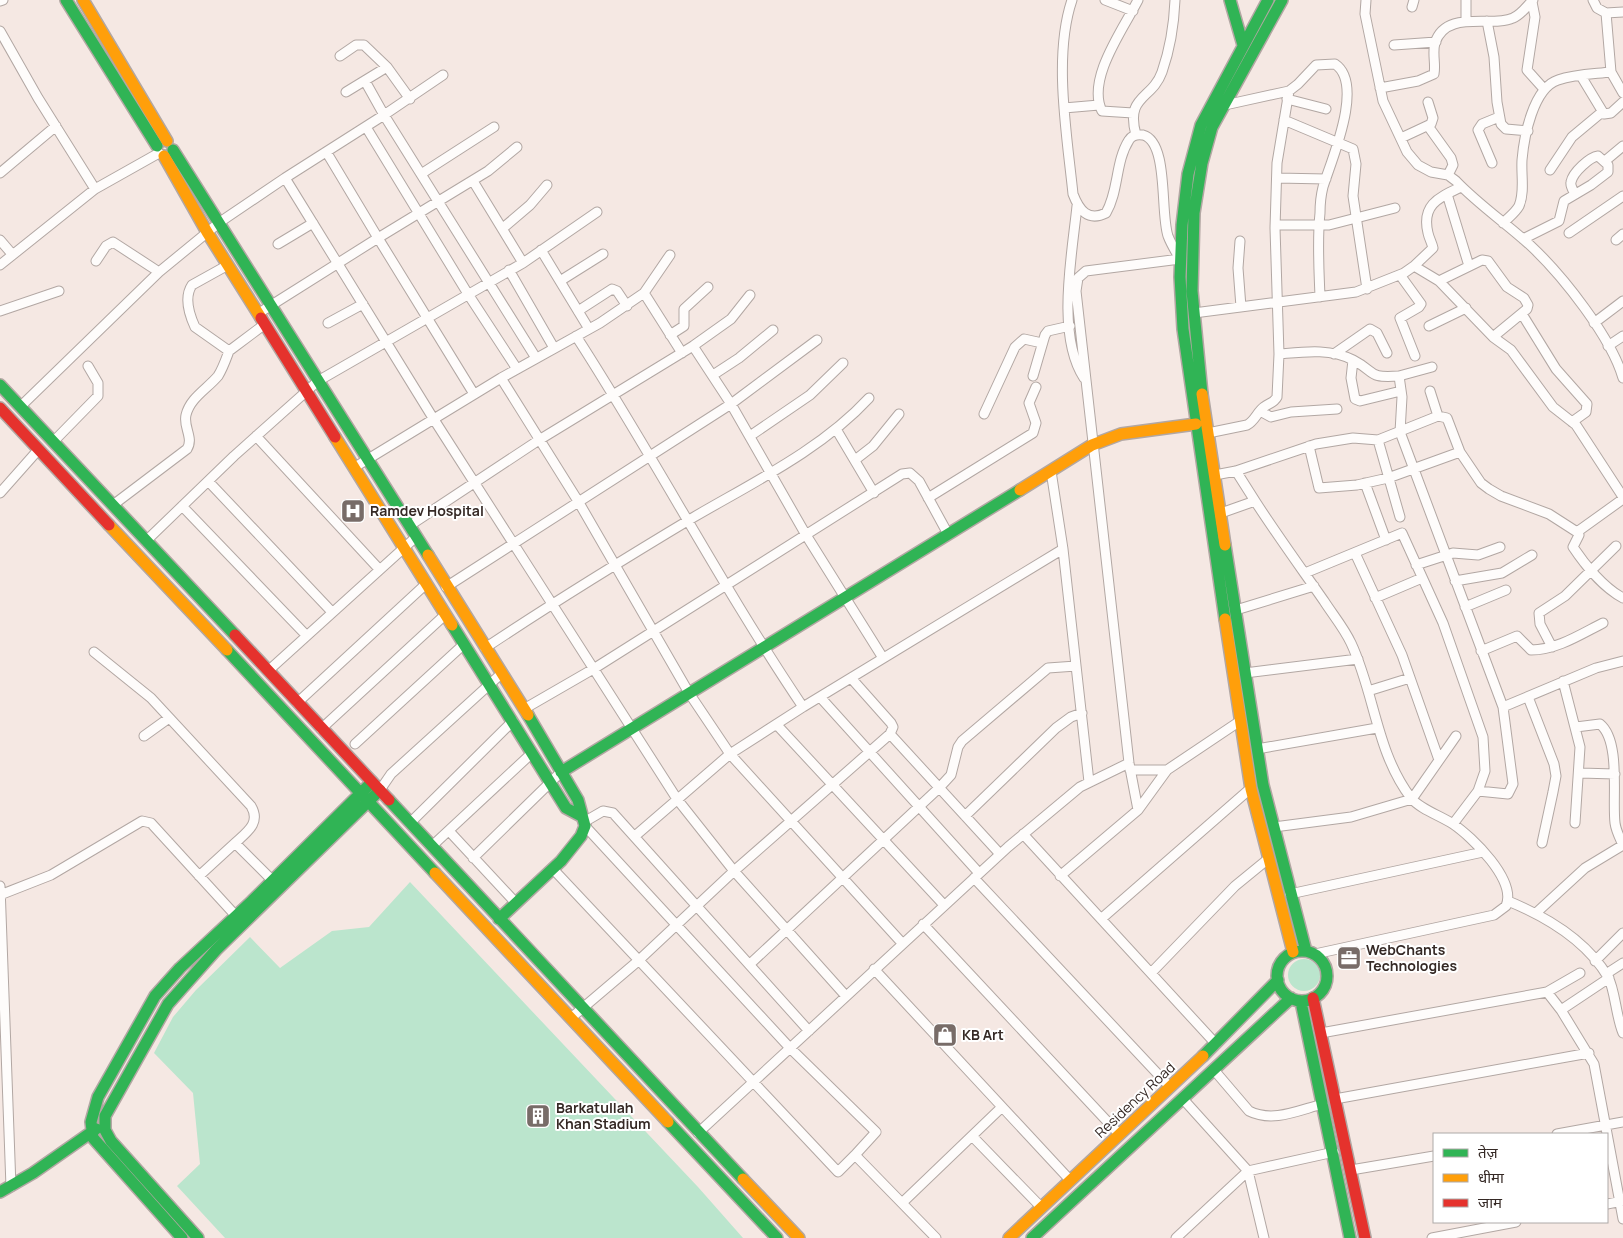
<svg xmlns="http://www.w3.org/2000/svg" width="1623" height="1238" font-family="Manrope,'Noto Sans Devanagari',sans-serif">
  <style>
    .green { fill: #bbe5cd }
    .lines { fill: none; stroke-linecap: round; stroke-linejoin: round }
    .street-casing { stroke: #b2a7a3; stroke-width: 11 }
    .fast-casing { stroke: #b2a7a3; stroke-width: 14 }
    .slow-casing { stroke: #b2a7a3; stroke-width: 14 }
    .jam-casing { stroke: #b2a7a3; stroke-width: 14 }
    .street { stroke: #fefcfb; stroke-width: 9 }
    .fast { stroke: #30b455; stroke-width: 11 }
    .slow { stroke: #ff9f0a; stroke-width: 11 }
    .jam { stroke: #e5322d; stroke-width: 11 }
    .labels { text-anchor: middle; stroke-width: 4; stroke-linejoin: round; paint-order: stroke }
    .poi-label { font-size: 14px; font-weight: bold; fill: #352925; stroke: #fff; text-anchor: start }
    .street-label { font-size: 14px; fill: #352925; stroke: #fff }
  </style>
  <rect width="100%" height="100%" fill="#f5e8e3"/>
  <path class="green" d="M410,882L698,1187L743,1238H225L177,1186L200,1164L193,1093L154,1053L173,1017L196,990L250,937L280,968L332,931L369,927Z
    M1288 975a16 16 0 1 1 32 0a16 16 0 1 1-32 0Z"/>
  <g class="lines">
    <defs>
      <path id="street" d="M1072,0C1053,56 1067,135 1073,194C1079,210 1088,222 1106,213C1119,191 1115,162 1129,140C1132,135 1137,134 1143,135C1169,142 1160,213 1168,236C1171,244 1176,252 1180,259L1086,271L1078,278L1076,291L1129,763L1138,810
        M1105,0L1133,11
        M1366,0L1365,14L1383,101L1407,152L1418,165L1431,172L1448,175L1456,181C1479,205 1507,224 1531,246C1563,276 1611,337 1623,378
        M1593,0L1597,8L1606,13
        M0,1L3,0
        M1532,2L1535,17L1527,70L1544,89
        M1412,7L1414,0
        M1623,12L1606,13L1611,72L1623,93
        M1466,21V0
        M1487,21L1494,57L1497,102L1501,124L1506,129L1528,131
        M0,31L38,98L95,189
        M1394,45L1436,42
        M340,56L356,45H364L387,67L410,99
        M1581,76L1604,114L1611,113L1623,102
        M365,81L384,115L443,75
        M1380,88L1418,81L1434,74C1436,64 1432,53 1435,43C1446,9 1491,28 1513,18C1521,15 1527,6 1533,0
        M346,92L387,67
        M1287,99L1326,109
        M1225,105L1289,91L1298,84L1316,65L1335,64C1365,84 1331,161 1323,187C1321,195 1320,205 1320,213C1317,241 1319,269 1320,297
        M1064,108L1099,105
        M1133,113L1102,111C1086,79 1124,28 1138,0
        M1284,120L1353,149L1356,164L1353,196L1367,289
        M1428,126L1451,158L1453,165L1448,175
        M366,127L468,294L517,369
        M1136,135C1125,95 1152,100 1162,72C1170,49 1174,24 1175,0
        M1401,138L1431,124L1433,118L1428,102
        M1605,161L1623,146
        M1492,163L1478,130L1482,124L1499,117
        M1550,170L1572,137L1602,112
        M0,173L56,126
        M421,174L494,127
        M285,178L384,115L536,358
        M1277,178L1326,179
        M473,181L523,263
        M1447,194L1469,266
        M1077,206C1072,255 1056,335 1084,378
        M1503,223C1509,217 1515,213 1519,206C1525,192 1521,175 1522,160C1524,137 1533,88 1558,80C1575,74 1594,74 1611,72
        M1275,225H1329L1395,208
        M503,228L530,205L547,185
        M1569,233L1623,196
        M1523,239L1559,221L1564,201L1591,185L1608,172V165L1598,156C1590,157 1573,172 1571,182C1570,186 1573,190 1575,194
        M0,240L12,254
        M1616,240L1623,234
        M1240,241L1238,268L1241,307
        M278,244L313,223
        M541,250L589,329
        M96,261L106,246L113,242L159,272
        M0,265L95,189L159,153
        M228,265L192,285C184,297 189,314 195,327L229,351L265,324
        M1414,266L1433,248C1432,243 1429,238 1428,233C1421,204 1440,197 1461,187
        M509,270L554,348
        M1400,275L1421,304L1419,307L1400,318L1415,356
        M560,281L603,254
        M1439,281L1482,260L1488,261L1507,287L1524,298L1528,305L1527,309L1493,337
        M644,293L670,255
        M0,311L59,291
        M578,311L612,289L617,291L627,306
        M259,313L378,238L327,153
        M1194,313L1356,292L1404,273L1414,266L1439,281L1493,337L1511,350L1553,407L1576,425L1623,497
        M1522,314L1556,369L1587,404L1586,412L1572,422
        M328,323L363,304
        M1594,323L1623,301
        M1429,326L1466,308
        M670,335L684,326V309L708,287
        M576,336C655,458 722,587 803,707
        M693,346L731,404L806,535L883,658
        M1608,346L1623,336
        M1279,354C1303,352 1330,348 1353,360C1378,373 1366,378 1399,376L1402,397L1400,432L1503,707L1513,784L1508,794L1478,791
        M1334,354L1370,329L1377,333L1387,353
        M1353,360L1351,378L1355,399L1360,401L1401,391
        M713,375L739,358L773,330
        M1033,376L1045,335L1048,331L1070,326
        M1399,376L1432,367
        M501,378L578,501L689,693L730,754L902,943
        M1430,391L1438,416
        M474,394L378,238L488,171L517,147
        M20,407L159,272L220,222L285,178L433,418L677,799L734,871L845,995
        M1260,411L1271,417L1291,412L1337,409
        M984,414L1015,347L1024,339L1042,343
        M836,429L874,493
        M1208,433L1247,425C1255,421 1257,412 1264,407C1269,403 1274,403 1277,397L1279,354L1275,228L1277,163L1289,91
        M256,436L379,569
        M750,436L810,395L843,363
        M1378,440L1400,517
        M53,442L98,396V383L88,366
        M1309,446L1319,488L1357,485L1388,478L1460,452L1481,483L1489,489L1501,496L1549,514L1577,532L1579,535L1573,547C1585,565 1604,588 1623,598
        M855,460L873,446L899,414
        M355,467L501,378L600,323L644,293L682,353
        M1236,471L1255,501
        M1215,475L1236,471L1316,444L1353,438L1378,440L1438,416L1447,418L1460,452
        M208,481L332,612
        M1365,483L1386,540
        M0,493L39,449
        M928,498L1033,433L1036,423L1029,403L1036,387
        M113,505L187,449C194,438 183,427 186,415C190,398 207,389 218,376C223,368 226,359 229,351
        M182,506L306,635
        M1221,513L1255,501C1277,535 1301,568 1324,601C1333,615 1344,628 1351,643C1375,694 1376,752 1411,798C1420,809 1441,816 1453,824C1472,837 1517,880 1506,906L1494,915L1315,954
        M409,526L539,440L693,346L731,319L750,295
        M1577,532L1623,499
        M146,541L234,456L318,381L523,263L597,212
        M1063,549L1089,782
        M1355,553L1402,655L1439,760
        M1416,565L1453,553L1478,555L1500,547
        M1305,573L1402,533L1443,623L1483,737L1485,771L1478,791L1453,824
        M1455,581L1502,573L1532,555
        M446,587L731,404L817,340
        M1375,598L1422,578
        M1465,607L1506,590
        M1236,610L1314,586
        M1552,647L1540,624L1539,613L1565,596L1616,546
        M485,648C554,602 624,559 694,517C754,482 822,449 869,398
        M1481,651L1517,636L1531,650C1557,650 1581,634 1603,623
        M94,652L151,698L251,806C261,823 247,832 235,843
        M268,671L416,537
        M1245,673L1358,659
        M1563,681L1580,747L1575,823
        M1368,691L1410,678
        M820,697L979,873
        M1528,697L1554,764L1556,776L1553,792L1542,843
        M297,703L426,584
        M1503,707L1596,668L1623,661
        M524,709L595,668L902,474L910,473L919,481L948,534
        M777,725L944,905
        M1576,727L1600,724C1621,741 1612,799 1615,823C1616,831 1620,838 1623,845
        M321,729L446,614
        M890,734L1000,854
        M144,736L169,718
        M355,744L463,645
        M1257,749L1377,728
        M1130,770H1167L1240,721
        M1580,773L1615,774
        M380,790L391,774L501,674
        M965,816L1056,728L1071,717L1082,713
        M584,822L603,811L613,813L809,1031
        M410,823L513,721
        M585,826L790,1048L876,1132L855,1155L936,1238
        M1274,827L1351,817L1412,799L1456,736
        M449,831L516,903
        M1023,834L1216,1044
        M635,836L730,754L803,707L1063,549L1051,471
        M432,846L532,753
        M473,858L561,772
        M553,869L838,1172L855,1155
        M199,876L235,843L273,881
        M1060,876L1138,810L1167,770
        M974,878L1170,1087
        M0,886L11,1187
        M1290,894L1483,852
        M0,895L51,875L142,821L151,823L236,916
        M1508,901C1547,917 1586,940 1608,977C1615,989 1616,1017 1623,1033
        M1536,913L1585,868L1623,845
        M1101,919L1251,788
        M923,924L1119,1134
        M1595,961L1623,933
        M750,964L939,788L951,775L958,747L962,741L1048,668L1076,666
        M874,969L1070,1180
        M1151,973L1235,886L1268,859
        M1606,974L1623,963
        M1547,992L1580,973
        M1561,1010L1609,978
        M571,1018L638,961L734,871L890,734L893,727L891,723L851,678
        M1321,1033L1547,992L1561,1010L1594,1064L1623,1219
        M1214,1070L1249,1111C1273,1123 1299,1110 1323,1104
        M1183,1099L1248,1171L1264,1238
        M1335,1099L1589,1053
        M698,1133L1008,847L1080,787L1129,763
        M1557,1134L1623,1122
        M972,1136L1041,1207
        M1351,1170L1434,1156
        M902,1203L1002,1107
        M1607,1204L1623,1201
        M1176,1238L1248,1171L1334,1152
        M1432,1238L1516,1222"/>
      <path id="fast" d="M66,0L157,146
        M1230,0L1243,45
        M173,150L428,555
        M0,385L235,635
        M1202,394L1192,291L1194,213L1202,163L1212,127L1282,0
        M1225,545L1263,785L1306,951
        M1225,619L1183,329L1180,277L1182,225L1188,174L1201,125L1268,0
        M452,625L566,808L581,816
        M227,650L435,873
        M561,772L1020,490
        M389,800L743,1179
        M499,919L561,861L581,836L585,826L578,800L528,715
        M1277 976a25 25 0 1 1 50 0a25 25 0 1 1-50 0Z
        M1301,1002L1350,1238
        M1203,1056L1278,980
        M668,1122L777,1238
        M0,1192L33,1173L96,1129
        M182,1238L93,1138L91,1122L98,1097L155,996L180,968L252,901L372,782
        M198,1238L111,1141L105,1130V1116L168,1004L216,950L380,790
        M1032,1238L1291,998"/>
      <path id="slow" d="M83,0L167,141
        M164,156L207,232L261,318
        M1202,394L1225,545
        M335,437L452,625
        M1020,490L1092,445L1121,434L1196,424
        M109,525L227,650
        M428,555L528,715
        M1225,619L1251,789L1293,952
        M435,873L668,1122
        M743,1179L799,1238
        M1009,1238L1203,1056"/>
      <path id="jam" d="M261,318L335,437
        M0,408L109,525
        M235,635L389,800
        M1313,998L1365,1238"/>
    </defs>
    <use href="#street" class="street-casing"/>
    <use href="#fast" class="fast-casing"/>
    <use href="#slow" class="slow-casing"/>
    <use href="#jam" class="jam-casing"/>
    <use href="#street" class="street"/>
    <use href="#fast" class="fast"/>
    <use href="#slow" class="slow"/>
    <use href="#jam" class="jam"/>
  </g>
  <defs>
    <symbol id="hospital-square" viewBox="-11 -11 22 22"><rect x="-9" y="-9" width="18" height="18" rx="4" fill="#786c68" stroke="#fff"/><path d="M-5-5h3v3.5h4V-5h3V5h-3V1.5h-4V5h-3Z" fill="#fff"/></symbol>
    <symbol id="office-square" viewBox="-11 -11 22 22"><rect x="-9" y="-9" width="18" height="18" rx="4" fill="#786c68" stroke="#fff"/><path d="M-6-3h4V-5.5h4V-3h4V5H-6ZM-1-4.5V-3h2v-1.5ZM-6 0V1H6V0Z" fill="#fff"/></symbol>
    <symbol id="shop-square" viewBox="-11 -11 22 22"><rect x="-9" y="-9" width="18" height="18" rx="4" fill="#786c68" stroke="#fff"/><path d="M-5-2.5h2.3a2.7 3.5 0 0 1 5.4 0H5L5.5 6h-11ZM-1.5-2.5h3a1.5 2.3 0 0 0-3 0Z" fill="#fff"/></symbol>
    <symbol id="building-square" viewBox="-11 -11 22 22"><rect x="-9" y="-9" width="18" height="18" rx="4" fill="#786c68" stroke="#fff"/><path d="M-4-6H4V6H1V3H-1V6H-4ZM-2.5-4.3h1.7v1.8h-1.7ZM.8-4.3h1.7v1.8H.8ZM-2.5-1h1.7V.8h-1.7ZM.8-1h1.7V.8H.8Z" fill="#fff"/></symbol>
  </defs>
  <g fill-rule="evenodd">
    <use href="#hospital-square" x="339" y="497" width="28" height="28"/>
    <use href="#office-square" x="1335" y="944" width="28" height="28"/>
    <use href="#shop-square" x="931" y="1021" width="28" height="28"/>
    <use href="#building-square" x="524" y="1102" width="28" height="28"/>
  </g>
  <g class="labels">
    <g class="poi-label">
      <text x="370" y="516">Ramdev Hospital</text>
      <text x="1366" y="955">WebChants<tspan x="1366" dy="16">Technologies</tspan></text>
      <text x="962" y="1040">KB Art</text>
      <text x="556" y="1113">Barkatullah<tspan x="556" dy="16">Khan Stadium</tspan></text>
    </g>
    <g class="street-label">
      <text transform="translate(1135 1100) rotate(-43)" y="5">Residency Road</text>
    </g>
  </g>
  <rect x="1433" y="1133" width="175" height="90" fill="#ffffff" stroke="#aea9a8"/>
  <rect x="1443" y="1149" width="25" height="8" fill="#30b455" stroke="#aea9a8"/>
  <text x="1478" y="1158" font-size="15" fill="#352925">तेज़</text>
  <rect x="1443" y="1174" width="25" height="8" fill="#ff9f0a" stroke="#aea9a8"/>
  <text x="1478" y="1183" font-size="15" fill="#352925">धीमा</text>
  <rect x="1443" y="1199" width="25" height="8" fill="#e5322d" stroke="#aea9a8"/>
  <text x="1478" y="1208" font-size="15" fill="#352925">जाम</text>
</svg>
